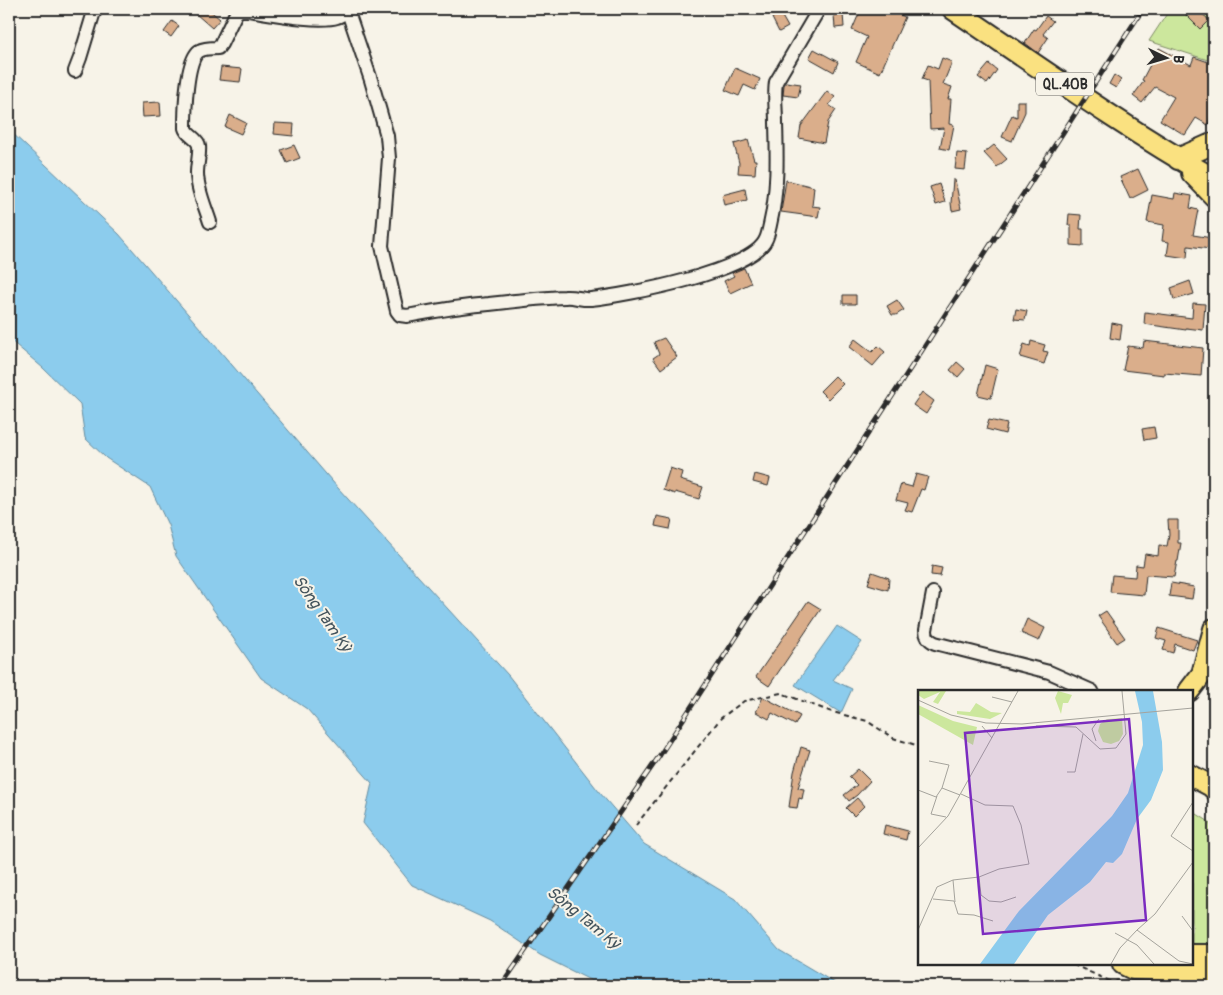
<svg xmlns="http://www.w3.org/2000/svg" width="1223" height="995" font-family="Pangolin,sans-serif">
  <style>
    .green { fill: #cce79d; stroke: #7c8964 }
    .water { fill: #8ccced; stroke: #658c9f }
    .building { fill: #daae8b; stroke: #2b2b2b }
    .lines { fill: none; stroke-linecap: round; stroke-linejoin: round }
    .minor-casing { stroke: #2b2b2b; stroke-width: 16 }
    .trunk-casing { stroke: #2b2b2b; stroke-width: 24 }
    .path { stroke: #2b2b2b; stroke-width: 2; stroke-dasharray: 5 4; stroke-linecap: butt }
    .minor { stroke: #f7f3e8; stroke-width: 12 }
    .trunk { stroke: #fae180; stroke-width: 20 }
    .rail-casing { stroke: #2b2b2b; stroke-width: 5 }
    .rail { stroke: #f7f3e8; stroke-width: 3; stroke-dasharray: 9; stroke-linecap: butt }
    .labels { text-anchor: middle; stroke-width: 4; stroke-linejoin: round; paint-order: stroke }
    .shield { fill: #f7f3e8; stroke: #686764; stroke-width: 1 }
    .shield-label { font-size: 14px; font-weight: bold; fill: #2b2b2b }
    .water-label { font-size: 16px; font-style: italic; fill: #43535c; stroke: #f7f3e8 }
    .inset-road { fill: none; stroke: #a5a39c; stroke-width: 1 }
    .view { fill: #7b2cbf; fill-opacity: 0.15; stroke: #7b2cbf; stroke-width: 2.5 }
    .inset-edge { fill: none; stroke: #2b2b2b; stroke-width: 2.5 }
  </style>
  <rect width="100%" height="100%" fill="#f7f3e8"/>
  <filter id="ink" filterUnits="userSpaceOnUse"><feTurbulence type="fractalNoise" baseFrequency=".02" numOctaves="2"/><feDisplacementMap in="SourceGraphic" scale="10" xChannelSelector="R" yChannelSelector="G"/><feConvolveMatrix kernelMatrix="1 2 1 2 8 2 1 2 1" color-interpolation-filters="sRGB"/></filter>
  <g filter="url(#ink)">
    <path class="green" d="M1170,9H1214V62L1149,41Z
      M1192,811L1208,821L1214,830V953H1192Z"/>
    <path class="water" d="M9,130L119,234L338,488L508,675L600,793L644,844L735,899L779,950L840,986H602L540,955L490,921L412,885L363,823L372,783L307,709L261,678L176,556L168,525L150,487L106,458L85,438L80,404L43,368L9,339Z
      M837,626L862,642L833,680L852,689L841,713L795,685Z"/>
    <path class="building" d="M201,9H208L220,19L212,28L196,14Z
      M861,9H887L905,17L880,73L856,62L867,37L852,30Z
      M1188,9H1197L1209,20L1200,29L1184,13Z
      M780,13L788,27L779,32L772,18Z
      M843,14L844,27L835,28L834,15Z
      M1046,16L1053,21L1043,34L1048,38L1038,53L1025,43L1034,29L1036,30Z
      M172,21L179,26L171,37L164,32Z
      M1159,48L1191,65L1194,57L1214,64V105L1208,125L1196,118L1185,135L1160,120L1174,97L1155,87L1142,103L1133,96L1144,81L1142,80Z
      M814,49L838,62L834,72L809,58Z
      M942,58L952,62L943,84L952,87L948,99H951L949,124L954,125L949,150L940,148L944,128L930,129L928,81L922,79L928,65L938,69Z
      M989,64L997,70L987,84L978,77Z
      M221,67L242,69L240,82L219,80Z
      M735,68L760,79L755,90L744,85L739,96L725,90Z
      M1114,75L1121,80L1116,88L1109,84Z
      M786,82L801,84L798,97L783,95L784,85Z
      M827,91L835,97L829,105L836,110L828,122L824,143L799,138L801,126Z
      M1017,101H1025V112L1012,141L1002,137L1012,115L1017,117Z
      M160,102L161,116L143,117L142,103Z
      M230,115L246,123L241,134L225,127Z
      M275,123L294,124L293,136L274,134Z
      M748,140L754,160H756L755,174L738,173L739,163L734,144Z
      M294,145L300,158L287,163L281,150Z
      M994,145L1007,159L997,167L984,153Z
      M957,153L967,154L965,170L955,169Z
      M1138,169L1148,190L1130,199L1120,177Z
      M786,180L814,187L812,206L820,207L818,217L781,212Z
      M953,180H955L961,209L952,211L951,203Z
      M939,184L945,202L936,205L930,187Z
      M745,189L747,200L724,205L722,195Z
      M1175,193L1192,196L1190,208L1198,210L1193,235L1212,238L1210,249L1188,246L1187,258L1167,255L1169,242L1162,241L1164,225L1147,222L1152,195L1174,199Z
      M1069,214L1081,215L1080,229H1083V246L1071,245V225H1068Z
      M744,268L751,283L730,293L724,281L734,276L732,273Z
      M1190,281L1194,294L1174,300L1171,288Z
      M843,295H856V304H843Z
      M897,300L904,310L896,315H892L887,306Z
      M1193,303L1205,304L1203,330L1186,328V330L1144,324L1145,312L1192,318Z
      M1016,309L1027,311L1025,320L1014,319Z
      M1112,323L1122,325L1120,340L1110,338Z
      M664,338L677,357L661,369L653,358L659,354L654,342Z
      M855,339L872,352L878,346L885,352L873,366L849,347Z
      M1031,341L1045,345L1043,351L1048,352L1044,364L1020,357L1024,344L1030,346Z
      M1144,341L1203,348L1201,376L1164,373V375L1123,370L1128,346L1143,348Z
      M957,362L965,369L958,377L950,370Z
      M985,365L998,369L991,398L978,395Z
      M835,376L843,384L828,399L820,391Z
      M922,392L934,401L926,414L913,405Z
      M989,420L1007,424L1005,434L986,429Z
      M1154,427L1156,438L1144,440L1142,429Z
      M670,468L682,472L680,480L703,487L699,499L675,492V494L663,490Z
      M755,474L770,478L768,486L753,482Z
      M916,474L928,477L924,490L921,489L912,512L905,510L908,503L896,500L901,484L912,487Z
      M657,516L672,519L670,529L655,526Z
      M1168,520H1178V543H1181L1178,561H1177L1174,577L1146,575L1144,595L1110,592L1112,575L1135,577L1136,565L1143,566L1145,554L1158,556L1159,545L1167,546L1169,535Z
      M932,566L942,568L940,576L931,575Z
      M872,572L889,578L888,590L868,584Z
      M1171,583L1194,587L1192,599L1169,596Z
      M808,601L821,609L769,686L756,677Z
      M1106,611L1125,638L1117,643L1098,616Z
      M1027,619L1045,628L1039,641L1021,633Z
      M1159,628L1197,640L1193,650L1175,644L1173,653L1163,650L1166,641L1156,638Z
      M763,697L800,716L795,725L772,713L769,719L756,712Z
      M801,747L810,750L798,788L804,789L802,799L799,798L797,808L789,807L794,772Z
      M858,769L870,781L857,795L849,801L844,795L857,785L849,777Z
      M857,798L864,806L854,816L846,808Z
      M885,825L908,831L906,840L883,834Z"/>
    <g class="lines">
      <defs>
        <path id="minor" d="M347,9L371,80L387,136L389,158L382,246L397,311L400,315L407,316C434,311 462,306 489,304C514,301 540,298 565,297C574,296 582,300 591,299C626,295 753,272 766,239C768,235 769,229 770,225C778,191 777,157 776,123C776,109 774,95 776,82L819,9
          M75,71L80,58L93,15L96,9
          M210,222C205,206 197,189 197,173C197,164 200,154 199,146C198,138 187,136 185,128C185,112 186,61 199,51C204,48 212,48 218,48L221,44L236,13L240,10H248C269,13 319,23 337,17C341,16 344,13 347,11
          M933,593L926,630C926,637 929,640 935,643L1049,672L1092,691"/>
        <path id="trunk" d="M953,9C1039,67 1124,128 1214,179
          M1178,159L1214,143
          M1192,173L1214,196
          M1189,691L1202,674L1214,629
          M1192,776L1211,786L1214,789
          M1192,955H1214
          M1123,964L1133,969L1214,972"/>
      </defs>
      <use href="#minor" class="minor-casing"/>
      <use href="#trunk" class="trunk-casing"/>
      <path class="path" d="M636,825L721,718L744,701L781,693L829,711L867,721L893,738L919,746
        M1073,964L1076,966L1114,983L1119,979"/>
      <use href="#minor" class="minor"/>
      <use href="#trunk" class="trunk"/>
      <defs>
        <path id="rail" d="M501,986L660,755L1143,9"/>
      </defs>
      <use href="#rail" class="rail-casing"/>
      <use href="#rail" class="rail"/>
    </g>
  </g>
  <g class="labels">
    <rect class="shield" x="1036" y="72.5" width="58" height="23" rx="4"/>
    <g class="shield-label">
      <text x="1065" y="89">QL.40B</text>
    </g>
    <g class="water-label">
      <text transform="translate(323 613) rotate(55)" y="6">Sông Tam Kỳ</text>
      <text transform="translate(584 917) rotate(39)" y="6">Sông Tam Kỳ</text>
    </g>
  </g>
  <g transform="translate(918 690)">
    <rect width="275" height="275" fill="#f7f3e8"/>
    <path d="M0,1H28L20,14L15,12L22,2L6,9L0,5ZM140,1L154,5L150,13H145L143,24L137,8ZM58,13L73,22L84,23L72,29L39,24V21L52,22ZM0,15L35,31L59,37L55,55L0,24ZM204,28L205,44L201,51L193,54L185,52L180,41L182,34L189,29Z" fill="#cce79d"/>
    <path d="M217,1H235L244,52L245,80L233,110L219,129L204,164L195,173L188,172L172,192L130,225L96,274H62L101,221L194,126L210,103L225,55L224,32Z" fill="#8ccced"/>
    <path class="inset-road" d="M74,7L94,12M0,10L33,25L68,33L104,34L275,18M64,36L74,48M118,36L158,37L182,59L198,58L208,44L204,1M178,51L174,39L181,29M11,71L31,75L24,98M149,82H157L165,44M0,100L18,107L24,98L42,105M19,106L13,124L28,127M275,112L253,146L275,161M0,158L30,126L100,1M61,187L63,205L71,211L83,212L98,207M35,190L37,212M15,209L36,211L40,224L56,225L75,231M264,226L275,241M0,240L19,197L35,190L61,187L81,179L111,174L103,135L95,116L67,115L43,104M197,243L219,255L236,274M193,274L202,258L219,240M275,274L261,271L219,240L237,224L275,172"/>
    <path class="view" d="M211,29L228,230L65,244L47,43Z"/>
    <rect width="275" height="275" class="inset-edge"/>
  </g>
  <rect width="1223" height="995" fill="none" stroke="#f7f3e8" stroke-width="30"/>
  <rect x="15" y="15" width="1193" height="965" fill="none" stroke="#2b2b2b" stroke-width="2" filter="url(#ink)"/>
  <g transform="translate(1166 58) rotate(95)" stroke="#f7f3e8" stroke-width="4" paint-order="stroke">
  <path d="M0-4L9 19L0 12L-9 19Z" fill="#2b2b2b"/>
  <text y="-8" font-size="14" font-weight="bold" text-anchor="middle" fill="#2b2b2b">B</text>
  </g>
</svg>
